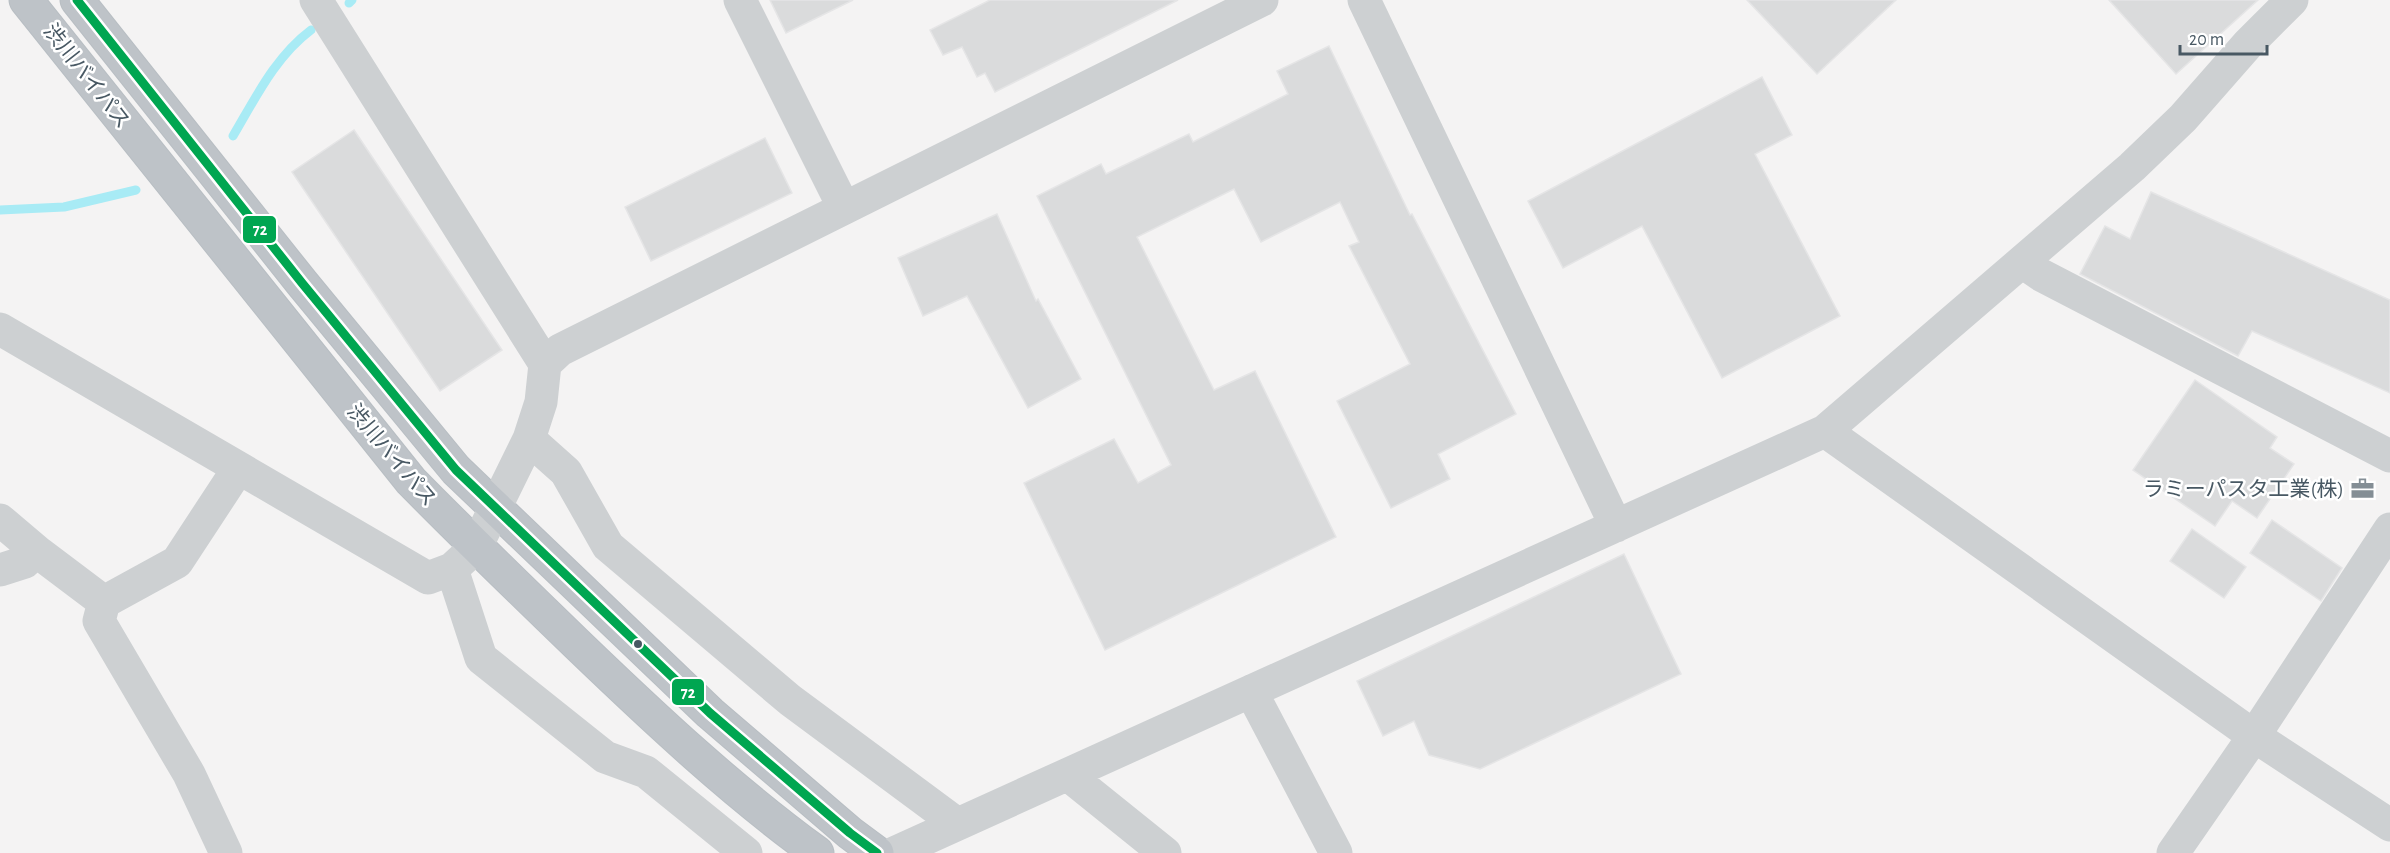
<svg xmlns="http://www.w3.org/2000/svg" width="2390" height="853" font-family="'Alegreya Sans','Noto Sans JP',sans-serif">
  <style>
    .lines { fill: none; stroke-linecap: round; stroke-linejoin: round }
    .stream { stroke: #a8ebf5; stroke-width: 9 }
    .building { fill: #dadbdc; stroke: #e5e5e6; stroke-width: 1.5 }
    .highway-casing { stroke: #b8bec3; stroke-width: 35 }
    .minor { stroke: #cdd0d2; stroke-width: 33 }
    .highway { stroke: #bec3c8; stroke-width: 33 }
    .bus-1-casing { stroke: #fff; stroke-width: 14 }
    .bus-1 { stroke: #00a651; stroke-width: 9 }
    .bus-dot { fill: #485863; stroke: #fff; stroke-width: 2 }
    .labels { text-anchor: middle; stroke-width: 5; stroke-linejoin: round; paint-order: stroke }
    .street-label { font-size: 21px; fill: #485863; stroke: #fff }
    .poi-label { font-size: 21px; fill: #485863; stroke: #fff; text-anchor: end }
    .line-badge { stroke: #fff; stroke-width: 2 }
    .badge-label { font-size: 16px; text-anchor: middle; font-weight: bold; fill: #fff }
  </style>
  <rect width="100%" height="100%" fill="#f4f3f3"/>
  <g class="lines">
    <path class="stream" d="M349,3L352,0
      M233,136C255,99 275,57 311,30
      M0,210L64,207L136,190"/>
  </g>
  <path class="building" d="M770,0H853L786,33Z
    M990,0H1178L995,92L985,73L977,77L962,47L943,55L930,30Z
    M1747,0H1896L1817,74Z
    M2109,0H2258L2176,74Z
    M1329,46L1410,215L1412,214L1516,414L1438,454L1450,479L1391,508L1337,401L1410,364L1349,246L1359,242L1340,202L1261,242L1234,189L1137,237L1214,390L1255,371L1336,537L1105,650L1024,483L1114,439L1138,483L1171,465L1037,196L1101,164L1106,174L1189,134L1193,142L1288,94L1277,71Z
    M1762,77L1792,135L1755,154L1840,316L1722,378L1642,226L1563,268L1528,201Z
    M354,130L502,350L440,391L292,172Z
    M765,138L792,193L651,261L625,207Z
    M2151,192L2390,300V393L2252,331L2238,356L2080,274L2105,226L2130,239Z
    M997,214L1036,301L1038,299L1081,379L1028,408L967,296L923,316L898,258Z
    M2195,380L2277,437L2270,448L2294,464L2257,518L2232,501L2215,526L2133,470Z
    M2272,520L2342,568L2321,601L2250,553Z
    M2192,529L2246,567L2224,598L2170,561Z
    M1624,554L1681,674L1480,769L1429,755L1414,721L1383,736L1357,681Z"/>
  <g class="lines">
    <defs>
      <path id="highway" d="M26,0L411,481C466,537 523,592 580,647C656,720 732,791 817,853
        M77,0L302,283L456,470L710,713L850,833L877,853"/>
    </defs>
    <use href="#highway" class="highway-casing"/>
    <path class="minor" d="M316,0L545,364
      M740,0L844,208
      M1364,0L1616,526
      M2022,262L2041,275L2390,456
      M0,329L428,578L452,569L476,547L529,439L541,402L545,364L560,350L1262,0
      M1825,431L2254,736L2390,825
      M529,439L566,472L608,546L790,700L956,823
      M0,520L39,553L104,602L99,621L189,774L226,853
      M452,569L481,658L605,757L646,772L746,853
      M0,570L25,562L35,550
      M104,602L177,562L238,469
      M1251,691L1336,853
      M1068,775L1165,853
      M894,853L1825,431L2132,167L2183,118L2248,44L2292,0
      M2173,853L2254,736L2390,529"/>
    <use href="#highway" class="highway"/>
    <defs>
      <path id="bus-1" d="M77,0L302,283L456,470L710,713L850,833L877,853"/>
    </defs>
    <use href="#bus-1" class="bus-1-casing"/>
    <use href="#bus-1" class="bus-1"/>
  </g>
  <defs>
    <symbol id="office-bare" viewBox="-9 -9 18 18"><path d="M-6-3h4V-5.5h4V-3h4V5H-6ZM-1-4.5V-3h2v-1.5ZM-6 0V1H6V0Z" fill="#848e95" stroke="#fff" stroke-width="2.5" paint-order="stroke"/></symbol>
  </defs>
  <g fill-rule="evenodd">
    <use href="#office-bare" x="2346" y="472" width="33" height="33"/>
  </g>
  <circle class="bus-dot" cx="638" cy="644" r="5"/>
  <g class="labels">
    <g class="street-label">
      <text transform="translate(87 76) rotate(52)" y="7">渋川バイパス</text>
      <text transform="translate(392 455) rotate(50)" y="7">渋川バイパス</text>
    </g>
    <g class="poi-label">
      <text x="2344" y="496">ラミーパスタ工業(株)</text>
    </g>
  </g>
  <g class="line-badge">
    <rect x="242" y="215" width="35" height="29" rx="6" fill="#00a651"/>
    <rect x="671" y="678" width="34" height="28" rx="6" fill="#00a651"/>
  </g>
  <g class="badge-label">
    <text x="260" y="235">72</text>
    <text x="688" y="698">72</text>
  </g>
  <path d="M2180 45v9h87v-9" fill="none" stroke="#485863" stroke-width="3"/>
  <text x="2189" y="45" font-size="18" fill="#485863" stroke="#ffffff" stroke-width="4.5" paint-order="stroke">20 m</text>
</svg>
